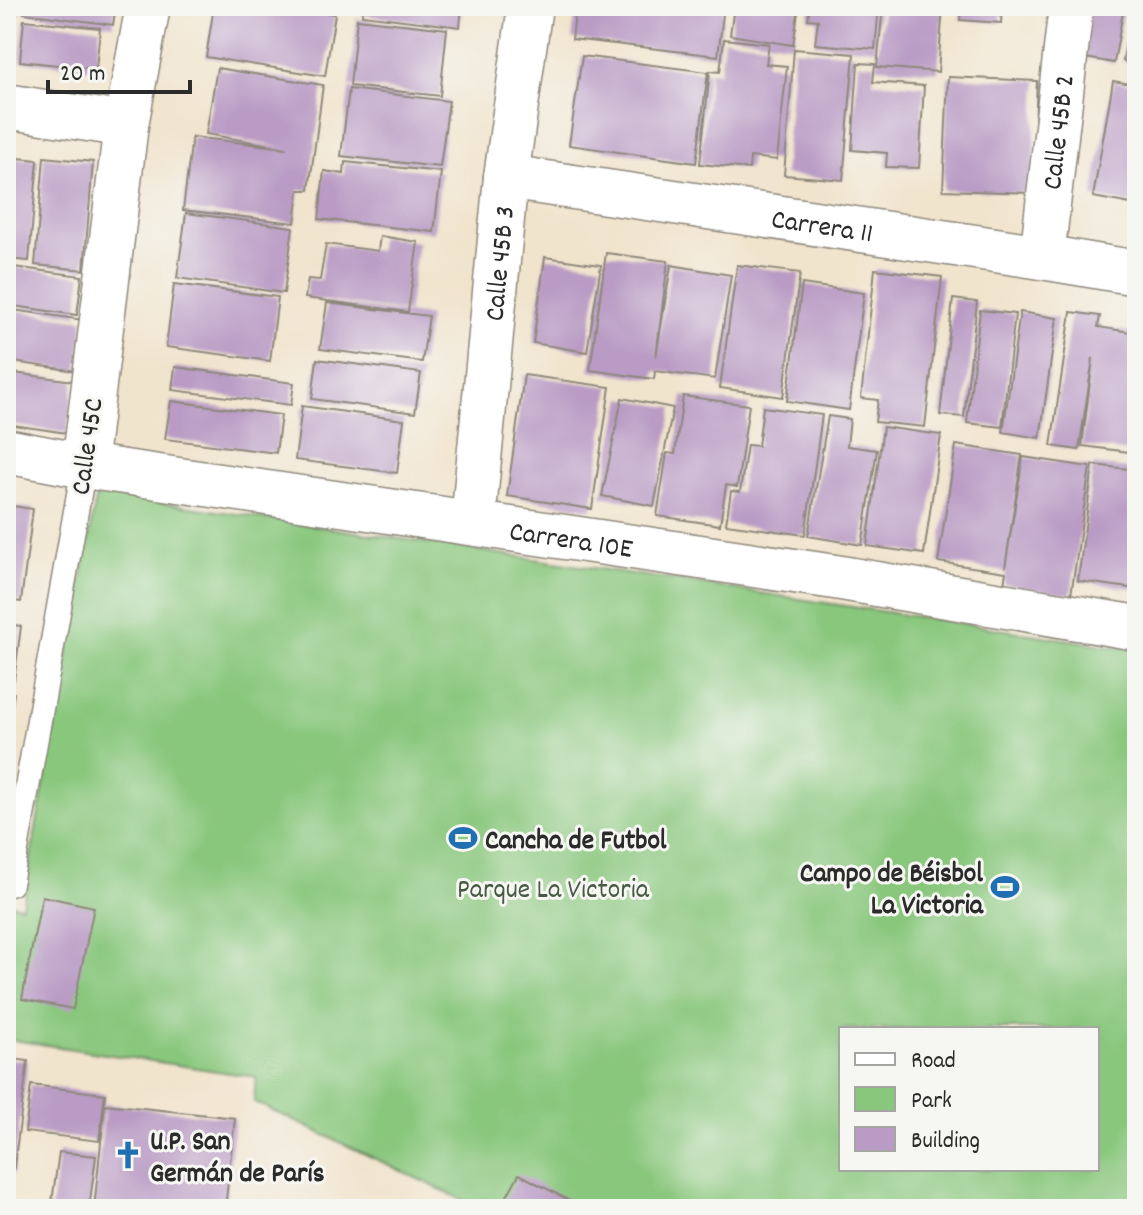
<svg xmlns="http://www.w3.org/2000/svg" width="1143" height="1215" font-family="Dekko,sans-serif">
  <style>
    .green { fill: #89c77d; stroke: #5a7954; stroke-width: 2; fill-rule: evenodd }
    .building { fill: #b99bc5 }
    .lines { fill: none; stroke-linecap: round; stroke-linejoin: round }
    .lane-casing { stroke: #8e887c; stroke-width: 27 }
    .street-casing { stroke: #8e887c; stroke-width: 47 }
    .lane { stroke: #fff; stroke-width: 24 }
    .street { stroke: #fff; stroke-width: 44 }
    .labels { text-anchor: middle; stroke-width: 6; stroke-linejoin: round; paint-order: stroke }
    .street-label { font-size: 28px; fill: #2b2b2b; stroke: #f6f6f2 }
    .poi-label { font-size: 28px; font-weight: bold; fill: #2b2b2b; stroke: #f6f6f2; text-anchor: start }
    .park-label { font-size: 28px; fill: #475a44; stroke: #f6f6f2 }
  </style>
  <rect width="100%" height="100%" fill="#f6f6f2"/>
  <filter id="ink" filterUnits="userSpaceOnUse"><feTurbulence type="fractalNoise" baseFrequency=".0125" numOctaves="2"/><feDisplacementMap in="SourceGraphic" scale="16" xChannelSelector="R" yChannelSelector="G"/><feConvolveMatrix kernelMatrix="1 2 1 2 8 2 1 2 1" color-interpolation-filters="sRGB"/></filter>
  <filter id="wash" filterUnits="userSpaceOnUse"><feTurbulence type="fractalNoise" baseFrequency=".006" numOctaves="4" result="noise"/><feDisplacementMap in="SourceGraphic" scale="32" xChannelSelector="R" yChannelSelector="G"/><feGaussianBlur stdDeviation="1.8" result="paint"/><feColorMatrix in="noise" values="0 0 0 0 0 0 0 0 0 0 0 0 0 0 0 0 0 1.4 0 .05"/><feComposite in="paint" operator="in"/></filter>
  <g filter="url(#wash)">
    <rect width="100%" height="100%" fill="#f1e4cd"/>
    <path class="green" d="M97,493L1137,650V1209H482L254,1102L256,1077L6,1039V903L22,906ZM841,1029H1097V1169H841Z"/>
    <g id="blocks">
      <path class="building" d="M6,6H18L11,45H6Z
        M25,6H116L113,25L24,13Z
        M214,6H319L318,11L335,14L325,76L206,57Z
        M363,6H462L460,27L362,15Z
        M576,6H724L718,56L572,39Z
        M734,6H799L793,45L730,35Z
        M810,6H879L875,49L815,44L818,20L808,19Z
        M883,6H943L938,72L877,67Z
        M961,6H1002L1001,23L960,20Z
        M1078,6H1124L1114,63L1069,55Z
        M1132,6H1137V64L1123,61Z
        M357,19L447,29L440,96L350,86Z
        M24,20L100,28L96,69L20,61Z
        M724,39L769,44L766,64L787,66L777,160L750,157L749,169L700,164L710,71L720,72Z
        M794,49L854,54L843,180L784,175Z
        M582,56L708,72L696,163L569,145Z
        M858,63L875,64L873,82L924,86L919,168L886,167L887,153L852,150Z
        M217,68L323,85L309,190H299L295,223L183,210L192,137L287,148L206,134Z
        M948,77L1037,81L1032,193L943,190Z
        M1113,81L1137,85V166L1131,204L1093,197Z
        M349,89L449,101L440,167L341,156Z
        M6,157L38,160L29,261L6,259Z
        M44,157L93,162L84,270L35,265Z
        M345,162L441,172L434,232L319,219L324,171L344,174Z
        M186,213L293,227L284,293L177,278Z
        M380,236L418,242L408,312L305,298L308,279L320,280L326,244L378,251Z
        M606,253L668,261L656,357L671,265L731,275L715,379L655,371L654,379L590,370Z
        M545,257L601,265L587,352L533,343Z
        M737,265L800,273L783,397L720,388Z
        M6,266L82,276L77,315L6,305Z
        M875,269L942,277L925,427L875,422L878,400L861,398Z
        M174,284L278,297L270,361L166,347Z
        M802,284L864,293L849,410L787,401Z
        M953,299L977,302L964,417L940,415Z
        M327,303L429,316L422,362L320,349Z
        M6,309L84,320L77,371L6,361Z
        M980,310L1015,314L1002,427L967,423Z
        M1020,312L1057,318L1040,438L1003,432Z
        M1071,312L1100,316L1098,327L1137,333V453L1082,446L1093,358L1079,450L1051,446Z
        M317,359L421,373L415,413L312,399Z
        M175,367L294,383L291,405L172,390Z
        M6,372L74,381L67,433L6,424Z
        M524,375L610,387L592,509L507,496Z
        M683,396L749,405L737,487L726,485L720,525L657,516L667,453L675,454Z
        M622,398L673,408L654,506L602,496Z
        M171,401L281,415L276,453L165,439Z
        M302,406L404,420L397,473L295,460Z
        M763,407L822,415L805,535L726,524L731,491L740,492L747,445L758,446Z
        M828,416L850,419L847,446L877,450L862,545L808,536Z
        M883,427L941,435L924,554L867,546Z
        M956,445L1022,455L1005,568L1023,457L1090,467L1071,595L1004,584L1006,572L938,562Z
        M1093,465L1137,470V589L1078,581Z
        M6,505L33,509L21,602L6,600Z
        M6,624L21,626L14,681L6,680Z
        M6,692L14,693L8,733H6Z
        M42,896L94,907L73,1009L22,999Z
        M6,1058L28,1061L13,1174L6,1173Z
        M31,1085L105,1094L99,1141L25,1132Z
        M105,1104L235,1118L225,1209H94Z
        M59,1152L96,1156L89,1209H51Z
        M519,1174L578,1205L576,1209H505L501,1207Z"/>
    </g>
  </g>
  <g filter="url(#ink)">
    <use href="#blocks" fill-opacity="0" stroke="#8e887c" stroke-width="2"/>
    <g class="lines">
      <defs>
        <path id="lane" d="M10,884L84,466"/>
        <g id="street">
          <path d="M6,106L126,125"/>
          <path id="s1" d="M506,177L1042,257L1137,273"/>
          <path id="s2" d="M1042,257L1071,6"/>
          <path id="s3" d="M6,451L84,466L835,577L1137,628"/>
          <path d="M84,466L126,125L148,6"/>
          <path id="s4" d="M473,522L506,177L530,6"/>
        </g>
      </defs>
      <use href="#lane" class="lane-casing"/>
      <use href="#street" class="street-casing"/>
      <use href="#lane" class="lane"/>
      <use href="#street" class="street"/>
    </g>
  </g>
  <defs>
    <symbol id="stadium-bare" viewBox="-9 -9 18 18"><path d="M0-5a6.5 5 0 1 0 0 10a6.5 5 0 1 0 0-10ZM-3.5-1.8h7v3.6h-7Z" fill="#1f6fb2" stroke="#f6f6f2" stroke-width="2.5" paint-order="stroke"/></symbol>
    <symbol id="church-bare" viewBox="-9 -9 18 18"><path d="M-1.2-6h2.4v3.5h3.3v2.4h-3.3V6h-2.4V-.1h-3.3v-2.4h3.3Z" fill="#1f6fb2" stroke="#f6f6f2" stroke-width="2.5" paint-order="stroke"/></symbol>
  </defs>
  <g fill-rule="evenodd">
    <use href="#stadium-bare" x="443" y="818" width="40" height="40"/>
    <use href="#stadium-bare" x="985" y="867" width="40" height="40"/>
    <use href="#church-bare" x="108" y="1135" width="40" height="40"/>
  </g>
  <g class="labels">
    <g class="street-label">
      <text dy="10" stroke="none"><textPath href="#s2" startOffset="126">Calle 45B 2</textPath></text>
      <text dy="10" stroke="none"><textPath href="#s1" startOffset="320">Carrera 11</textPath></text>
      <text dy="10" stroke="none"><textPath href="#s4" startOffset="260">Calle 45B 3</textPath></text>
      <text transform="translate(85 446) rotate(-82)" y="10">Calle 45C</text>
      <text dy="10" stroke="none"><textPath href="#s3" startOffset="572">Carrera 10E</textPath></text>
    </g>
    <g class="poi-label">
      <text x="485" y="848">Cancha de Futbol</text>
      <text x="983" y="881" text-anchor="end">Campo de Béisbol<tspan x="983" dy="32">La Victoria</tspan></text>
      <text x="150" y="1149">U.P. San<tspan x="150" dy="32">Germán de París</tspan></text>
    </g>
    <g class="park-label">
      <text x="553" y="897">Parque La Victoria</text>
    </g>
  </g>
  <rect width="1143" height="1215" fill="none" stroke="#f6f6f2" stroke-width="32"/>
  <rect x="839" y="1027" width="260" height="144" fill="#f6f6f2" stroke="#a5a5a2" stroke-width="2"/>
  <rect x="855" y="1053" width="40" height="12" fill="#ffffff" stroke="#a5a5a2" stroke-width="2"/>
  <text x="911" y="1067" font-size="24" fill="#2b2b2b">Road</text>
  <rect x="855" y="1087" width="40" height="24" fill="#89c77d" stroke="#a5a5a2" stroke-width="2"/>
  <text x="911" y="1107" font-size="24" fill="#2b2b2b">Park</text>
  <rect x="855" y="1127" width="40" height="24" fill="#b99bc5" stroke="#a5a5a2" stroke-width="2"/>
  <text x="911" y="1147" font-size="24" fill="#2b2b2b">Building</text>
  <path d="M48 80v12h142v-12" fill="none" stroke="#2b2b2b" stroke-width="4"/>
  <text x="60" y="80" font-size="24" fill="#2b2b2b" stroke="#f6f6f2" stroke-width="6" paint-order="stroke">20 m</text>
</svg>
